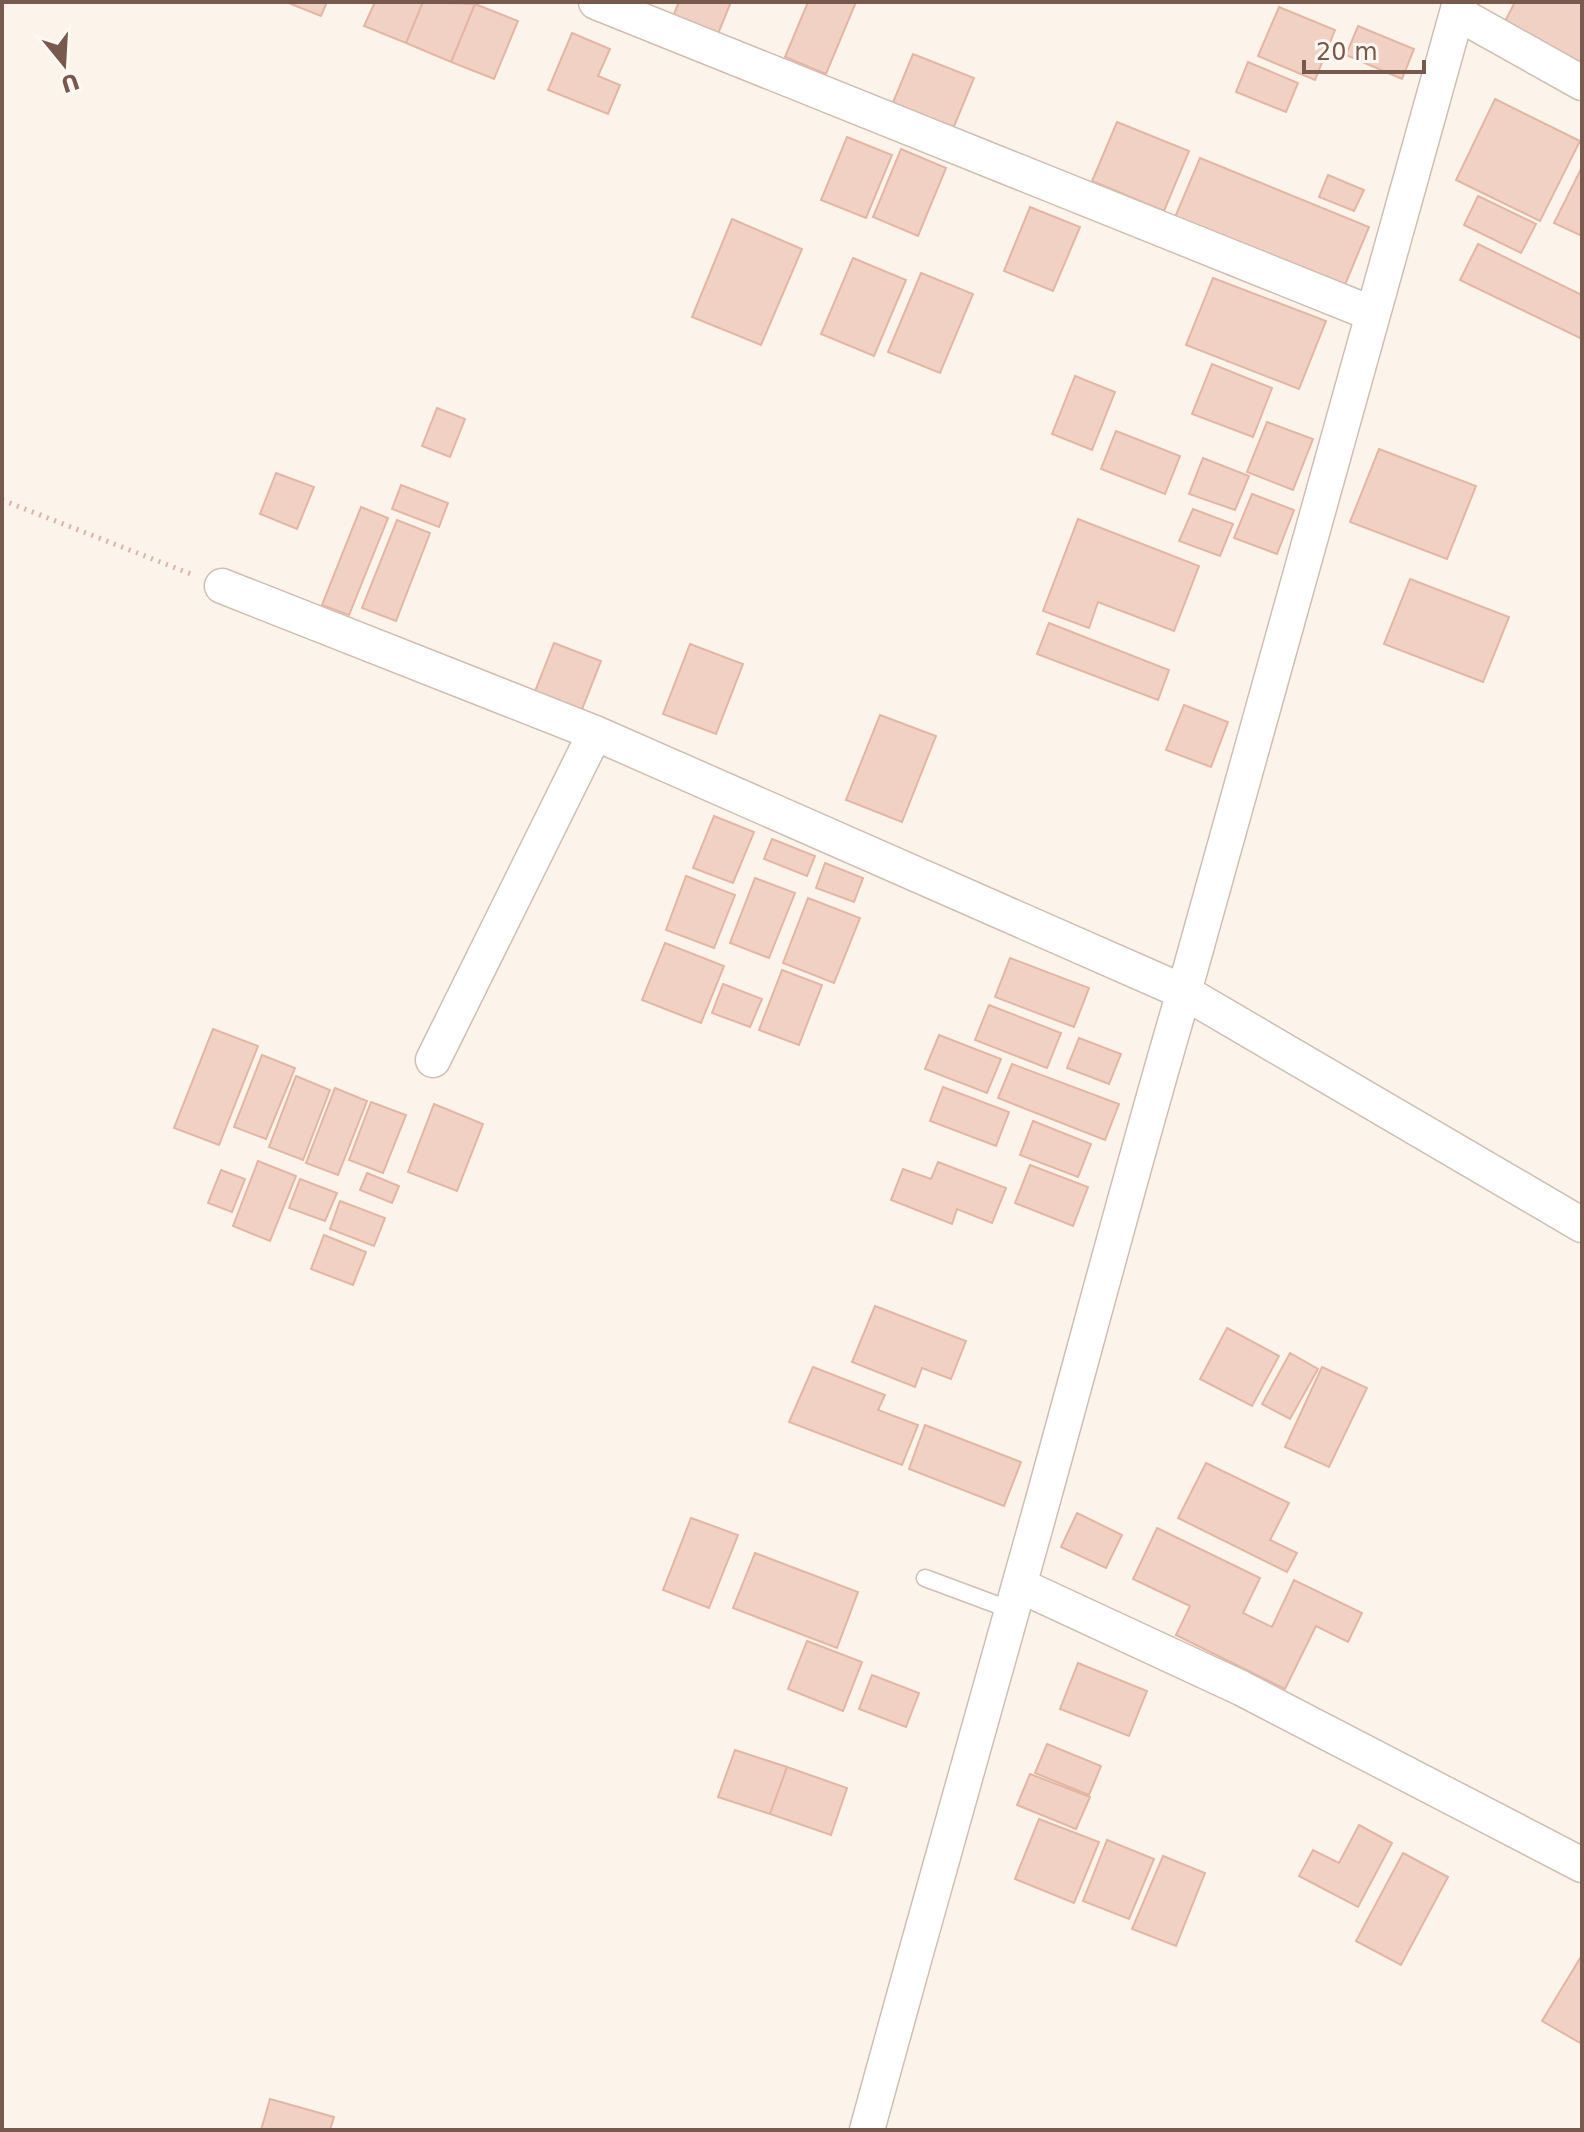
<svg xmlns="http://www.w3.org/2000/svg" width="1584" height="2132" font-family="'DejaVu Sans',sans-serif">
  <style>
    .building { fill: #f1d1c3; stroke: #e3b6a4; stroke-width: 2 }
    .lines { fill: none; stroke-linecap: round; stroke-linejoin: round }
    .service-casing { stroke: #d1bdb3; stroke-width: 19 }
    .minor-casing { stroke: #d1bdb3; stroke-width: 37 }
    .path { stroke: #d7b4a5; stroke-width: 5; stroke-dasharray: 2 6; stroke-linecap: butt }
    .service { stroke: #fff; stroke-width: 16 }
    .minor { stroke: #fff; stroke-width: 34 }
  </style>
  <rect width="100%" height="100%" fill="#fcf4eb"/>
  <path class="building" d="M286,2H327L321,16Z
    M375,2H423L406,43L364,26Z
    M423,2L475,4L451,62L406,43Z
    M679,2H731L713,46L668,28Z
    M808,2H856L826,74L785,57Z
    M1515,2H1582V64L1503,25Z
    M475,4L518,21L494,79L451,62Z
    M1279,7L1335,30L1315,80L1258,56Z
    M1358,26L1414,49L1402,79L1346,55Z
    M572,33L610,49L598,76L620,85L608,114L548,90Z
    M913,54L974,78L948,141L887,117Z
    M1248,62L1298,83L1286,112L1236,92Z
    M1495,99L1580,141L1540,221L1456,180Z
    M1117,122L1189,151L1164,211L1092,181Z
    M847,137L892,155L866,218L821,200Z
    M901,149L946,168L918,236L873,217Z
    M1200,158L1369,227L1342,292L1173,222Z
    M1582,167V236L1554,223Z
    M1328,175L1364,190L1354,211L1319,197Z
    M1478,196L1536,224L1521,253L1464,225Z
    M1030,207L1080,227L1053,291L1004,271Z
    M732,219L802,249L761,345L692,317Z
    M1478,244L1582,295V339L1460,280Z
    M853,258L906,280L874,356L821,334Z
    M921,273L973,294L940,373L888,352Z
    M1213,278L1326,321L1299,389L1186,345Z
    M1212,364L1272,388L1253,437L1192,414Z
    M1075,376L1115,392L1092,450L1052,434Z
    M437,408L465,419L450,457L422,446Z
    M1267,422L1313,439L1293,490L1247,472Z
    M1116,431L1180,456L1165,494L1101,469Z
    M1379,449L1476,486L1447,559L1350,522Z
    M1203,458L1249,476L1235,510L1189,494Z
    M276,473L314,487L297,529L260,514Z
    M401,485L448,503L439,527L392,509Z
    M1252,494L1294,510L1277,554L1234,538Z
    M361,507L388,518L349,615L322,605Z
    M1193,509L1233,524L1220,556L1179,541Z
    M1078,519L1199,566L1174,631L1098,602L1089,628L1043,611Z
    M397,520L430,533L396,621L362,608Z
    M1410,579L1509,617L1483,682L1384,644Z
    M1049,623L1169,670L1158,700L1037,654Z
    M554,643L601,661L579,717L532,699Z
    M690,644L743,664L716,734L663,714Z
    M1184,705L1228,722L1211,767L1166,750Z
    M880,715L936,736L902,822L846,800Z
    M714,816L754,832L733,883L693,868Z
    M772,839L815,856L807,876L764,859Z
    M825,863L863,878L854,902L816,888Z
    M686,876L735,895L714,948L666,930Z
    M755,878L795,893L769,958L730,943Z
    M808,898L860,918L834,983L783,963Z
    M665,943L724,966L701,1023L642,1000Z
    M1010,958L1089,988L1074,1027L995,997Z
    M782,970L822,985L799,1045L759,1030Z
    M723,984L762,999L750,1027L712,1013Z
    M989,1005L1061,1033L1047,1068L975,1040Z
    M213,1029L258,1046L219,1145L174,1128Z
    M939,1035L1001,1059L987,1093L925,1069Z
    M1079,1038L1121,1054L1109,1084L1067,1068Z
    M262,1055L295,1068L266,1139L234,1127Z
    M1012,1064L1119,1104L1105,1140L998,1098Z
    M296,1076L330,1090L303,1160L269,1147Z
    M943,1087L1009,1112L996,1146L930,1121Z
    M335,1088L367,1101L338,1175L306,1163Z
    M371,1102L406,1115L383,1173L349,1160Z
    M434,1104L483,1124L457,1191L408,1172Z
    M1033,1121L1091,1144L1078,1177L1020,1155Z
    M258,1161L296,1176L270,1241L233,1226Z
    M938,1162L1006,1188L992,1223L957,1209L952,1224L891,1200L903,1169L931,1179Z
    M1030,1165L1088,1187L1073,1226L1015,1203Z
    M221,1170L245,1179L232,1212L208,1203Z
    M367,1173L399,1186L392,1203L360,1190Z
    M300,1179L337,1193L325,1221L289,1208Z
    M340,1201L385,1218L374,1246L330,1229Z
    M324,1235L366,1252L353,1285L311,1269Z
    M875,1306L966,1341L951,1379L922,1368L915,1387L852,1362Z
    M1227,1328L1279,1356L1252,1406L1200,1379Z
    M1290,1353L1318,1369L1290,1419L1262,1404Z
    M813,1367L885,1395L878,1410L918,1425L902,1465L789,1422Z
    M1322,1367L1367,1388L1329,1467L1285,1447Z
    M925,1425L1021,1462L1004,1506L909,1469Z
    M1206,1463L1289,1503L1270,1540L1297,1553L1287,1572L1178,1518Z
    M1077,1513L1122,1535L1106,1568L1061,1547Z
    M691,1518L738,1535L709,1608L663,1590Z
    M1157,1528L1260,1578L1243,1613L1272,1627L1294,1580L1362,1613L1348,1642L1316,1626L1285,1689L1176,1635L1190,1606L1133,1579Z
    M755,1553L858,1592L837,1648L733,1608Z
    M807,1641L862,1662L843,1711L788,1689Z
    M1078,1663L1147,1691L1129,1736L1060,1709Z
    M872,1675L919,1693L906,1727L859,1709Z
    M1047,1744L1101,1766L1089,1795L1035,1773Z
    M735,1750L787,1767L770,1814L718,1797Z
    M787,1767L847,1788L831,1835L770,1814Z
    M1030,1774L1090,1797L1076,1829L1017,1805Z
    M1039,1819L1099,1842L1074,1903L1015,1879Z
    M1359,1825L1392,1843L1358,1907L1299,1876L1313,1850L1339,1863Z
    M1107,1840L1154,1859L1129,1919L1083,1901Z
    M1403,1853L1448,1877L1401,1965L1356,1941Z
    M1163,1856L1205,1873L1176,1946L1132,1929Z
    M1582,1955V2044L1542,2021Z
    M270,2099L334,2117L330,2130H261Z"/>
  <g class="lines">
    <defs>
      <path id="service" d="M925,1578L1011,1610"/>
      <path id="minor" d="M596,2L1373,314
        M1457,13L1582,83
        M222,586L595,733L1184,992L1582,1225
        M433,1060L595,733
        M1019,1585L1241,1688L1582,1865
        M867,2130C917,1947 969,1764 1020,1582C1076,1385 1126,1188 1184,992L1460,2"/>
    </defs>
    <use href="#service" class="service-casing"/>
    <use href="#minor" class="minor-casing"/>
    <path class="path" d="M2,500L191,574"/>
    <use href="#service" class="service"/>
    <use href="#minor" class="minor"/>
  </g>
  <rect width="1584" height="2132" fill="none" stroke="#77594e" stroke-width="8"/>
  <g transform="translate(64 64) rotate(162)" stroke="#fff8f2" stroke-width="6" paint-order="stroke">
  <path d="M0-6L14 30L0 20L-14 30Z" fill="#77594e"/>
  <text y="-12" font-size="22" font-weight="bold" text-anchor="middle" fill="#77594e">U</text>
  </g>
  <path d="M1304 60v12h120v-12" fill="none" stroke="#77594e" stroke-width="4"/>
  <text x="1316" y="60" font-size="24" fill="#77594e" stroke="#fff8f2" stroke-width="6" paint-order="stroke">20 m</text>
</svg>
